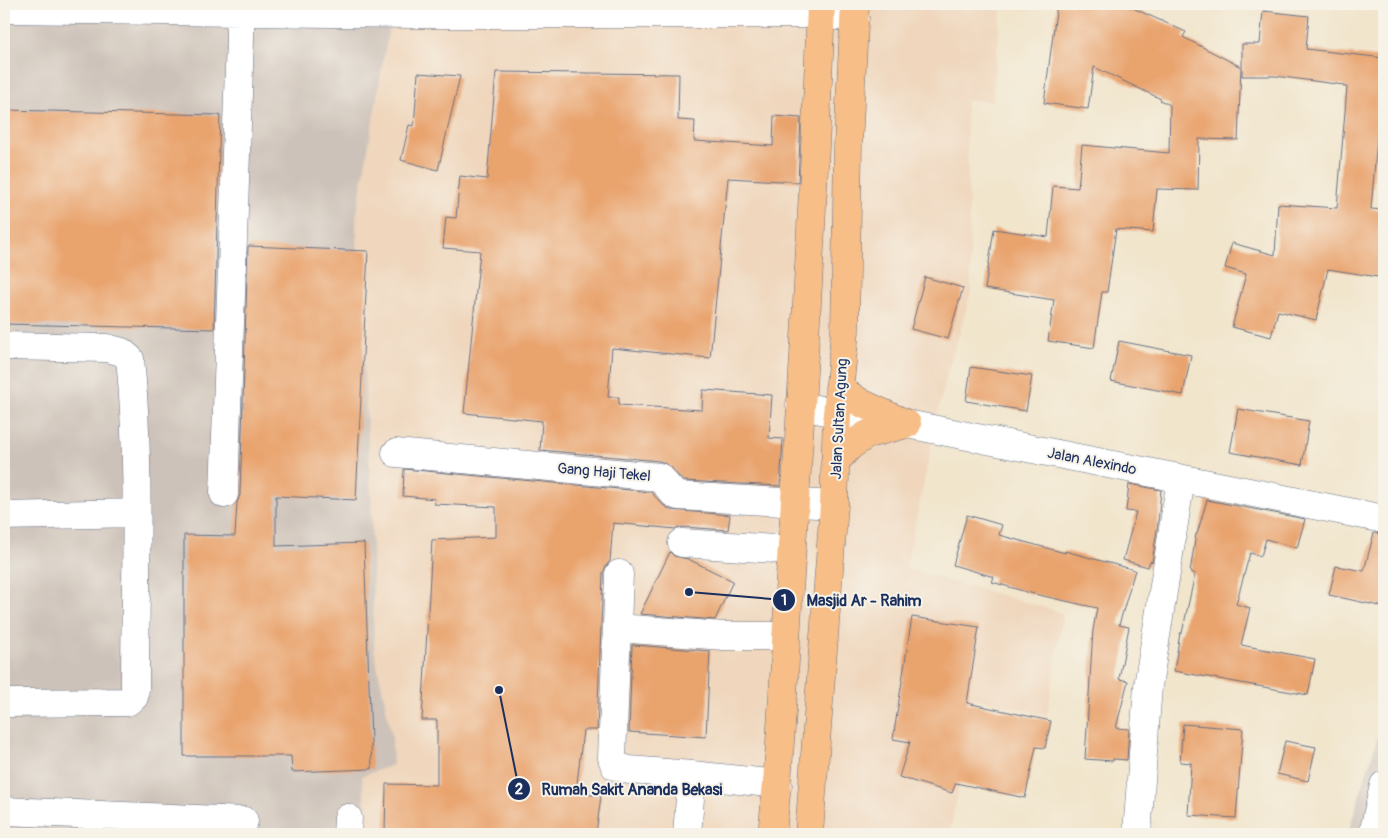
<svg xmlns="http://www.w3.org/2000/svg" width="1388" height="838" font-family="Pangolin,sans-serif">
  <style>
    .built { fill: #efd6bc }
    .industrial { fill: #cdc2b9 }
    .building { fill: #e9a36d }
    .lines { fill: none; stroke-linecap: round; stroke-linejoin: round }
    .minor-casing { stroke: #666f84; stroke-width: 29 }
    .highway-casing { stroke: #666f84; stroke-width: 29 }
    .minor { stroke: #fff; stroke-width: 28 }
    .highway { stroke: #f7be87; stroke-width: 28 }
    .labels { text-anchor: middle; stroke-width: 4; stroke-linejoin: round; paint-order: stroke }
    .street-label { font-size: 15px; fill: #1b2f5e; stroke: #f7f3e8 }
    .leader { fill: none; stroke: #1b2f5e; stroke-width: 2 }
    .callout-dot { fill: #1b2f5e; stroke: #f7f3e8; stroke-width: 2 }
    .mark-label { font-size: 15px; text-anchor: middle; font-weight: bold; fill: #fff }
    .callout-label { font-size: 16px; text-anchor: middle; font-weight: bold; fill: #1b2f5e; stroke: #f7f3e8; stroke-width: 4; stroke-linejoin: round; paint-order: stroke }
  </style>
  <rect width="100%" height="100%" fill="#f7f3e8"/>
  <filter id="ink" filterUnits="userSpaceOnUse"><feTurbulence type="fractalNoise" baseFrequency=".02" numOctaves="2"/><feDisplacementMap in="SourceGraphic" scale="10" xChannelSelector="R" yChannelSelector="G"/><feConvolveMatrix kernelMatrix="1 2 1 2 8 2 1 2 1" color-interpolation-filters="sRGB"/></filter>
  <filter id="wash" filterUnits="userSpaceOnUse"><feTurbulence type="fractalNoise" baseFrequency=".0096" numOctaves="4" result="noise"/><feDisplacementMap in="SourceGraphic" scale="20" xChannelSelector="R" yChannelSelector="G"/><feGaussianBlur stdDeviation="1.12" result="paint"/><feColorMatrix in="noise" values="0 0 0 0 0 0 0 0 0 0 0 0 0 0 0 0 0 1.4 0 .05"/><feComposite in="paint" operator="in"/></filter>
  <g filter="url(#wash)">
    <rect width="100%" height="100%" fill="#f1e5cc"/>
    <path class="built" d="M393,4H975L1001,11L992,101H966L971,292L943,389L906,568L1063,613L1047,716L976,698L950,834H368L362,776L393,765L392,737L374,649L371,495L356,219Z"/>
    <path class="industrial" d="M4,4H393L356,219L371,495L374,649L392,737L393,765L362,776L368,834H4Z
      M1384,717V834H1349L1350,826Z"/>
    <g id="blocks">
      <path class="building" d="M1057,4H1124L1186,32L1183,37L1241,67L1238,140L1199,139L1198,190L1157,189L1153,232L1116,229L1107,292H1102L1094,348L1048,341L1054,300L985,289L994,229L1048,237L1053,186L1078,188L1082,145L1169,153L1170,105L1160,100L1161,99L1094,67L1088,109L1044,103Z
        M1263,11L1309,16L1306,49L1384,58V91H1381L1371,209L1384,210V278L1328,269L1316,320L1278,311L1271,337L1232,327L1246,274L1225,268L1232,243L1275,255L1278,204L1337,208L1347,87H1344V85L1275,76H1242V44H1260Z
        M496,72L679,74L678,120L695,121L694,141L773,146L774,116L801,118L798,182L728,178L710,358L612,348L608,397H619V405L702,410L703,390L772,395L769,438L783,439L780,486L683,481L671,467L660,461L540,450L542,421L464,413L480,251L443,248L446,217L456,218L460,176L487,179Z
        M418,73L460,76L438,170L401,160L409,125L414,126Z
        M4,110L220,115L214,329L4,324Z
        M248,246L368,251L356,500L276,496V546L364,543L372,769L292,772L291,756H184V535L235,536L237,503L240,495Z
        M925,277L963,288L948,339L911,329Z
        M1119,341L1191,355L1183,395L1111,381Z
        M971,367L1032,376L1026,411L966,401Z
        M1238,409L1309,421L1302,465L1230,452Z
        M404,469L651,492L663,505L671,510L730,515L728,530L683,527L676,529L613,523L610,561L606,566L603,573L597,730H583L576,793L601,796L596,834H385L386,784L437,785V720H422L432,540L496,537V507L434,504L435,499L403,496Z
        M1129,484L1161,490L1158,523L1152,562L1150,561L1148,567L1123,560L1136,512L1126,511Z
        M1207,500L1305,519L1297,548L1266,539L1261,556L1250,553L1236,604L1250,608L1241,645L1315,659L1308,695L1174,671L1180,633H1182L1195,574L1190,572L1196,534H1197Z
        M967,515L1002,525L999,535L1065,553V551L1135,570L1119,625L1129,627L1119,679L1128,681L1116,728L1129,729L1127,760L1113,759V761L1085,759L1093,630L1097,608L1030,593L992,582L994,577L953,565Z
        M1374,533L1384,534V607L1329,595L1336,566L1364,571Z
        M670,552L674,556L688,559L733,581L715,620L640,614Z
        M912,617L979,627L967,703L1051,721L1045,748L1036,747L1025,798L956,783L952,793L899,777L910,742L893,739Z
        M632,645L710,651L706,737L629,732Z
        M1183,724L1243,729L1236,818L1188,815L1191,763L1180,762Z
        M1285,741L1316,747L1308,781L1277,774Z"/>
    </g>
  </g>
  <g filter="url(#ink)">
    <use href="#blocks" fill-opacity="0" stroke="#666f84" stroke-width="1"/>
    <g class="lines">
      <defs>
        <path id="minor" d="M4,9L413,14H821L855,18
          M4,346L107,348L122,352L130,359C141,468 135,579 135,689L134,697L127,702L4,703
          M800,405L837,414L907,424L1384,519
          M396,453L659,477L674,494L678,496L834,505
          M224,494L240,39V12
          M4,516L136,513
          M682,543L791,550
          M619,574L612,758L615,766L629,770L692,775
          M618,628L724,636H786
          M4,811L244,821
          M347,834L348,818
          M687,834L692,775L778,784
          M1137,834L1148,686L1181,479
          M1373,834L1384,785"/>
        <path id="highway" d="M839,388L861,403L907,424
          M835,462L850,446L868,434L907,424
          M772,834C782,748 784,662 790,576C803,385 814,195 821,4
          M809,834L834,505L837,414L845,331L848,145L855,4"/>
      </defs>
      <use href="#minor" class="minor-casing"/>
      <use href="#highway" class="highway-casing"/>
      <use href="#minor" class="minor"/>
      <use href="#highway" class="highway"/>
    </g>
  </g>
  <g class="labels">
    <g class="street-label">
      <text transform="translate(839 419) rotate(-87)" y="5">Jalan Sultan Agung</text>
      <text transform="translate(1092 461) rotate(11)" y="5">Jalan Alexindo</text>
      <text transform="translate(604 472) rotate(5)" y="5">Gang Haji Tekel</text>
    </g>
  </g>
  <path class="leader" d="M689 592L784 600M499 690L519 789"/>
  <g class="callout-dot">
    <circle cx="689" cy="592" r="5"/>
    <circle cx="499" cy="690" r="5"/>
    <circle cx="784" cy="600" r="12"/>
    <circle cx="519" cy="789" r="12"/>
  </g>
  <g class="mark-label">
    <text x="784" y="605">1</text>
    <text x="519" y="794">2</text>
  </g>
  <g class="callout-label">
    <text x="864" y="606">Masjid Ar - Rahim</text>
    <text x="632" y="795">Rumah Sakit Ananda Bekasi</text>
  </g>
  <rect width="1388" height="838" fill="none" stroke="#f7f3e8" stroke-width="20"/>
</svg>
